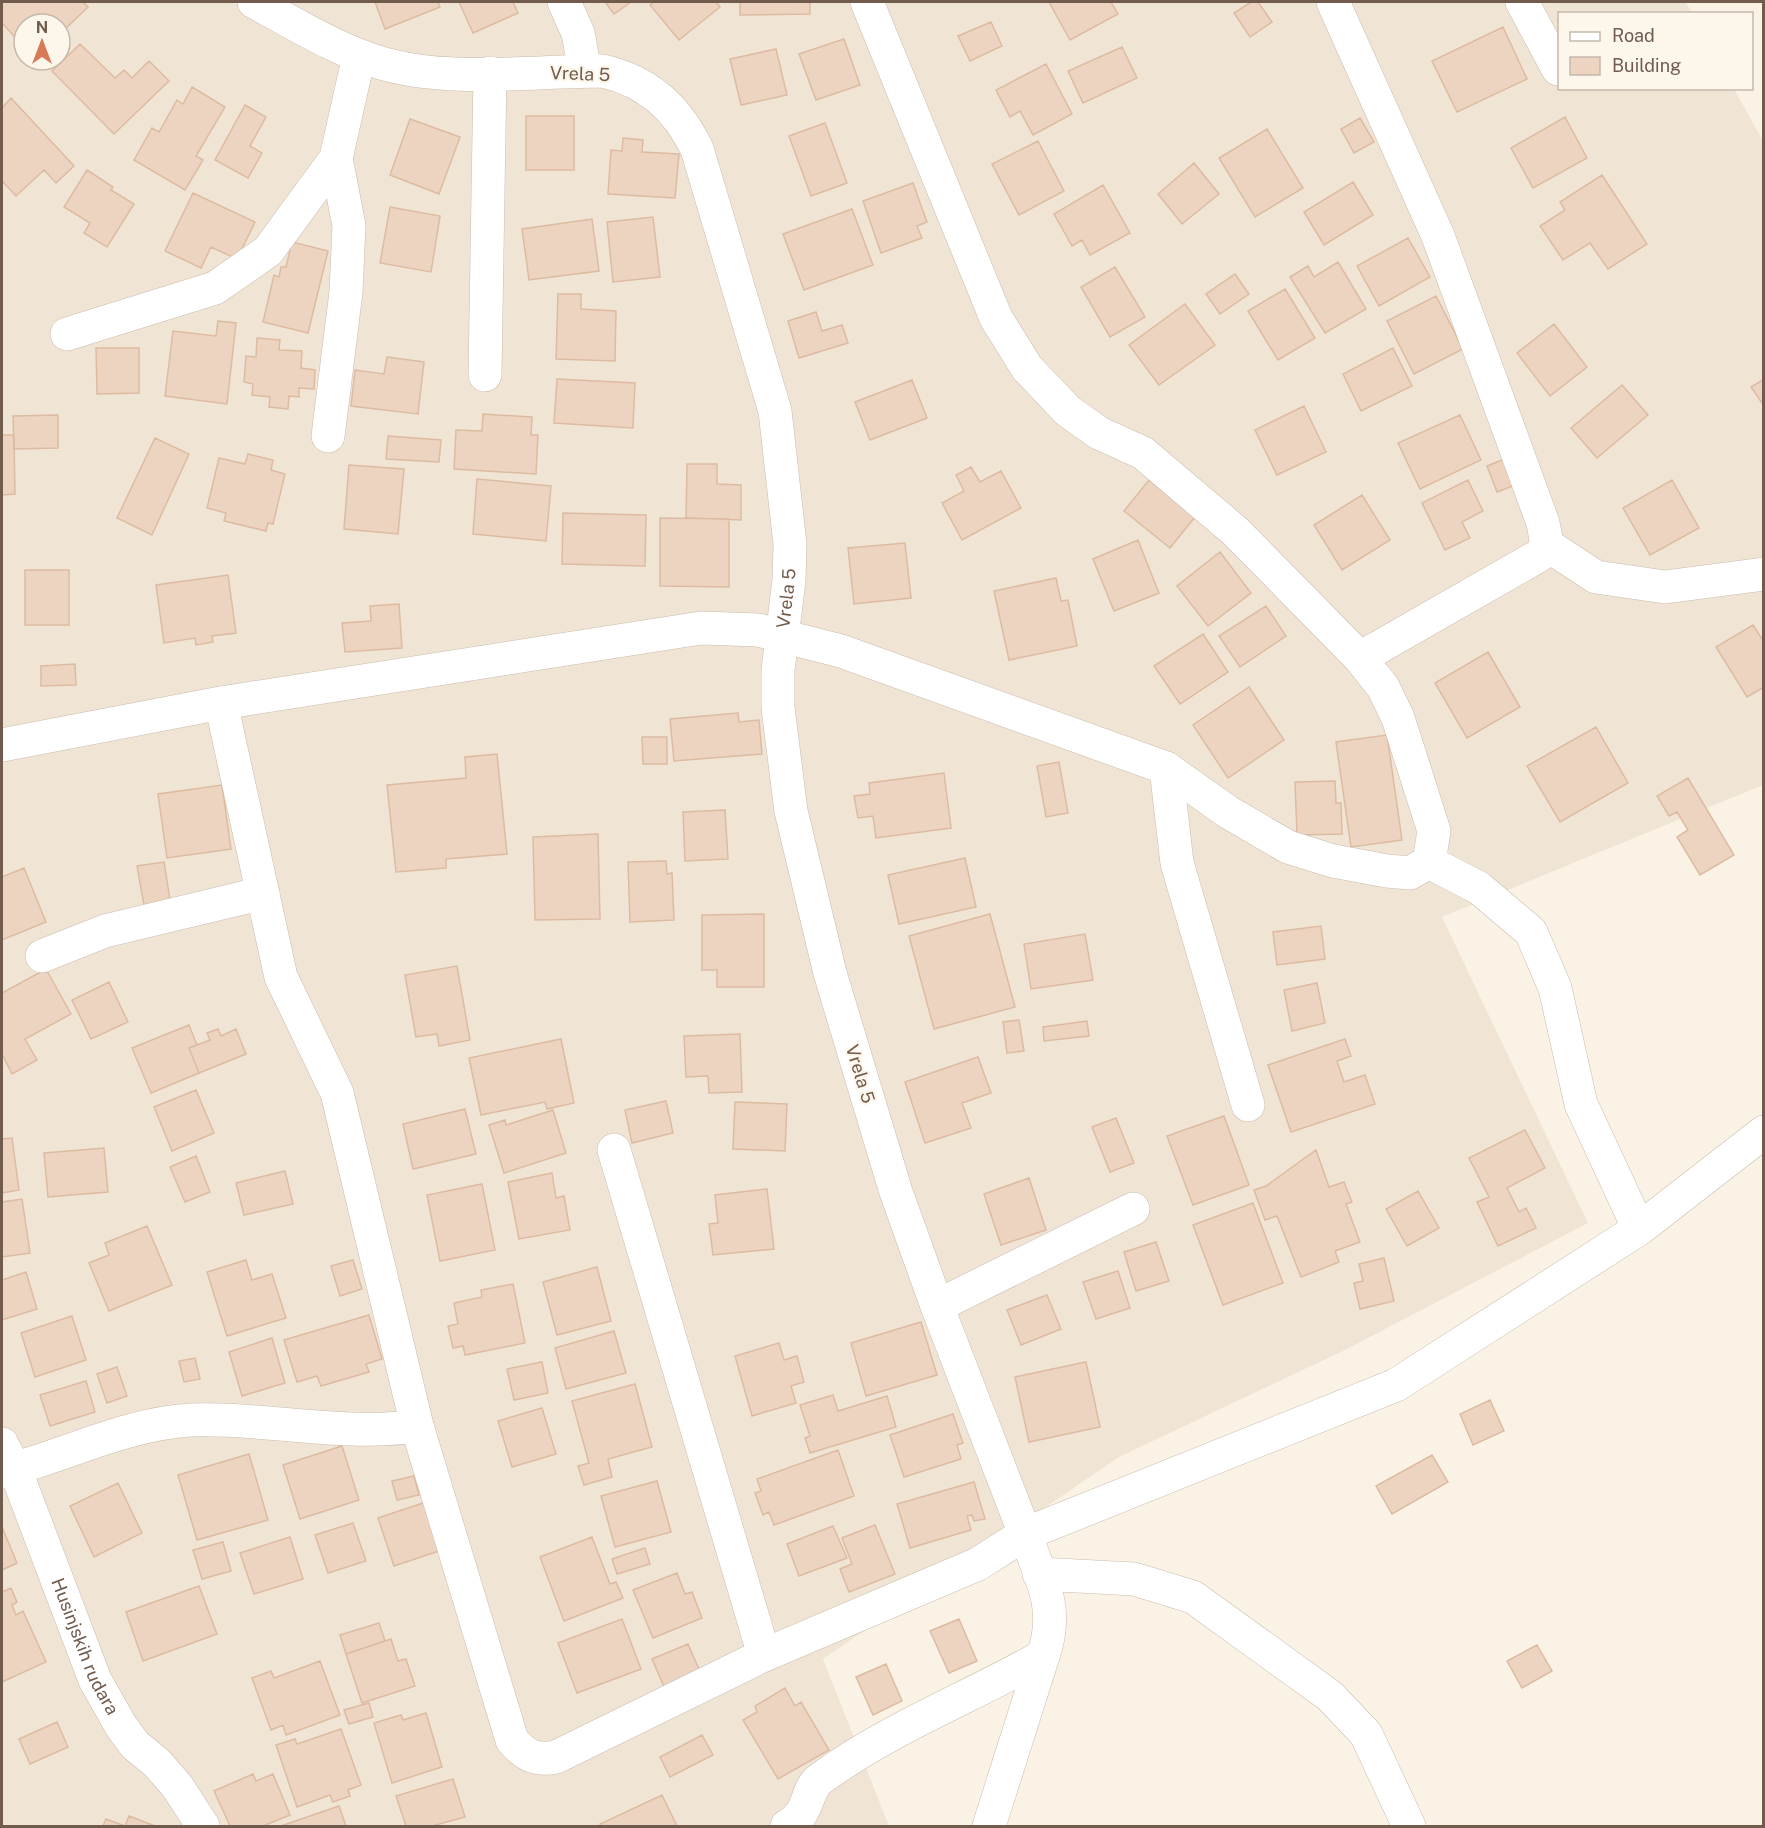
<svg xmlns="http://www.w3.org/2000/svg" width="1765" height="1828" font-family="'Public Sans',sans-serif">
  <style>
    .residential { fill: #f0e5d4; fill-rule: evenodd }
    .building { fill: #ecd4c0; stroke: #ddbba2; stroke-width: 1.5 }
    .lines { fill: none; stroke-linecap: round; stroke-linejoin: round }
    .minor-casing { stroke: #cabbad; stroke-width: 34 }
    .minor { stroke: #fff; stroke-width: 33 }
    .labels { text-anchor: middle; stroke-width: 4.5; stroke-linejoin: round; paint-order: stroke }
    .street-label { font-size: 18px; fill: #705b4d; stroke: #fdf7eb }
  </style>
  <rect width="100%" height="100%" fill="#faf3e5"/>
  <path class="residential" d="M2,2H1686L1692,13L1560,14V88L1734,89L1763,141V785L1442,917L1588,1223L1345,1350L1119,1457L823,1659L889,1826H2ZM24,24H60V60H24Z"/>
  <path class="building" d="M2,2H83L88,7L60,34V24H24V47L2,23Z
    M375,2H438L440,7L385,29Z
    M459,2H513L518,13L473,33Z
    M605,2H631L614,14Z
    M654,2H716L720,7L679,40L650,5Z
    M740,2H810V14L740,15Z
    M1049,2H1111L1118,14L1070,40Z
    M1251,2H1258L1272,22L1250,37L1234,13Z
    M991,22L1002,46L970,61L958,36Z
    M1503,27L1527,79L1457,112L1432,61Z
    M844,39L860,85L816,100L799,54Z
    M80,44L115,78L124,70L132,78L149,61L169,81L114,134L52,71Z
    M1122,47L1137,78L1083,103L1068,71Z
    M776,49L787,95L741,105L730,59Z
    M1046,64L1072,114L1033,135L1020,111L1010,117L996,90Z
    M192,87L225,107L196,156L203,160L185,190L134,160L152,128L159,132L177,100L183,104Z
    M11,98L74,166L56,183L44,170L16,196L2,181V108Z
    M245,105L266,117L250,146L262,153L248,178L215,160Z
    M526,116H574V170H526Z
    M1565,117L1587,158L1533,188L1511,148Z
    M1360,118L1374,142L1354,153L1341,129Z
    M410,119L460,137L439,194L390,175Z
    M825,123L847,183L811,196L789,136Z
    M1267,129L1303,188L1255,217L1219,158Z
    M623,138L643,140L642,152L679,154L675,198L608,194L611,150L622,151Z
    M1038,141L1064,191L1019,215L992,164Z
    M1194,163L1219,194L1182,224L1158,194Z
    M87,170L113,187L111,190L134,204L107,247L84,233L90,223L64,207Z
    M1602,175L1647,244L1608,269L1590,243L1563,260L1540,226L1565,210L1560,202Z
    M1353,182L1373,215L1324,245L1304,212Z
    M913,183L927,222L917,226L922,238L881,253L863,201Z
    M1103,185L1130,233L1090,255L1082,240L1072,246L1054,214Z
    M193,193L255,222L237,259L211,247L201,268L165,251Z
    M390,207L440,216L431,272L380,263Z
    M852,209L873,265L804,290L783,234Z
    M653,217L660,277L613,282L607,222Z
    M592,219L599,271L529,280L522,229Z
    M1408,238L1430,277L1379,306L1357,266Z
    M292,242L328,251L308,333L263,322L274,275L279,277L281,267H286Z
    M1338,262L1366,309L1325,333L1290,277L1308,266L1314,277Z
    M1115,267L1145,317L1110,337L1081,287Z
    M1235,274L1249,294L1220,314L1206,294Z
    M1285,289L1315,338L1278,360L1248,311Z
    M558,294H581V309L616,311L615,361L556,359Z
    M1436,296L1463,349L1414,374L1387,321Z
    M1185,304L1215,345L1159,385L1129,345Z
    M816,312L822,331L842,325L848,343L799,358L788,321Z
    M218,321L236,323L227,404L165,396L173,331L216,336Z
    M1554,324L1587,367L1550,396L1517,353Z
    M257,338L280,340L279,350L302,351L301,368L315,370L314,389L299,388V397L289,396L288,409L269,407L270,397L252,395L253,384L244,382L246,356L256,357Z
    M96,348H139V393L97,394Z
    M1393,348L1412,386L1361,411L1343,374Z
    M387,357L424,362L418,414L351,406L355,370L384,374Z
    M557,379L635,383L633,428L554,423Z
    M1764,379V406L1751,387Z
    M912,380L927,418L870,440L855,402Z
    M1622,385L1648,415L1597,458L1571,428Z
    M1304,406L1326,452L1277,475L1255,430Z
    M483,414L532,417L531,435H538L536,474L454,469L456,430L482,431Z
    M58,415V448L14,449L13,416Z
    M1460,415L1481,460L1420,489L1398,443Z
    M2,435H14L15,494L2,495Z
    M388,436L441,440L439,462L386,459Z
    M155,438L189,454L152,535L117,518Z
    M248,454L273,460L271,470L285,474L273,524L268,523L266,531L224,521L226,513L207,508L219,458L245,464Z
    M1507,458L1518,484L1497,492L1487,466Z
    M687,464H717V484L741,485V520L686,518Z
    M349,465L404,469L398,534L344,529Z
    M971,467L980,482L1001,471L1021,508L962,540L942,503L964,491L956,475Z
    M477,479L551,486L546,541L473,534Z
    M1149,480L1195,517L1170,548L1124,511Z
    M1468,480L1483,511L1462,522L1470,538L1445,550L1422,503Z
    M1672,480L1699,528L1650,555L1623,508Z
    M1362,495L1390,540L1342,570L1314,525Z
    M563,513L646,515L645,566L562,564Z
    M660,518L729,519V587L660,586Z
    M1138,540L1159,593L1114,611L1093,559Z
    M905,543L911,598L854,604L848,548Z
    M1220,552L1251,593L1208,626L1177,586Z
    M25,570H69V625H25Z
    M228,575L236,633L212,636L213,642L196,645L195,638L164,643L156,585Z
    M1056,578L1061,601L1068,600L1077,646L1009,660L994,591Z
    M399,604L402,648L345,652L342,623L371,621L370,606Z
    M1266,606L1286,636L1240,667L1219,636Z
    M1753,625L1764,642V687L1747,697L1716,647Z
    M1203,634L1228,672L1180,704L1154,666Z
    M1488,652L1520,707L1467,738L1435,683Z
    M75,664L76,685L41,686V666Z
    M1249,687L1284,740L1228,778L1193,725Z
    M738,713L739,722L759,720L762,754L674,761L670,719Z
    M1596,727L1628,783L1560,822L1527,766Z
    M1387,735L1402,840L1351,847L1336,742Z
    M642,737H667V764H643Z
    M497,754L507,854L446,859V868L396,872L387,785L466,778L465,757Z
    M1059,762L1068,813L1046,817L1037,766Z
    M944,773L951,828L876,838L873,816L858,818L854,796L870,794L869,783Z
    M1688,778L1734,855L1700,875L1677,837L1688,830L1677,812L1669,816L1657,796Z
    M1335,781L1336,803H1341L1342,834L1297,835L1295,782Z
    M222,785L231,849L167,858L158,794Z
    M725,810L728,859L685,861L683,812Z
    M598,834L600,919L535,920L533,837Z
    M965,858L976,907L899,924L888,875Z
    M666,861L667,874L672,873L674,920L630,922L628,862Z
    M164,862L170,900L144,905L137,866Z
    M24,868L46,922L2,940V877Z
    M764,914V987H717V970H702V915Z
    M990,914L1015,1007L934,1029L909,936Z
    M1321,926L1325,959L1277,965L1273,932Z
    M1085,934L1093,980L1031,989L1024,944Z
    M457,966L470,1040L439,1046L437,1034L416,1037L405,975Z
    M46,969L71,1014L25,1039L37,1060L12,1074L2,1054V993Z
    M109,982L128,1022L91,1039L72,1000Z
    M1317,983L1325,1023L1292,1031L1284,990Z
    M1019,1020L1024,1051L1007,1053L1003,1022Z
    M1087,1021L1089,1036L1044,1041L1043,1027Z
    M189,1025L197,1045L189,1048L199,1073L151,1093L132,1048Z
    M218,1029L221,1036L236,1029L246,1054L199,1073L189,1048L210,1040L207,1033Z
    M740,1034L742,1092L709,1093L708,1076L686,1077L684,1036Z
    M561,1039L574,1103L547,1109L545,1102L481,1115L469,1058Z
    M1345,1039L1351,1056L1337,1061L1344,1082L1365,1075L1375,1104L1291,1132L1268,1065Z
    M978,1057L991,1093L962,1103L971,1128L925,1143L905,1082Z
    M196,1090L214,1133L172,1151L154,1107Z
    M666,1101L673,1133L632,1143L625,1110Z
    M735,1102L787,1104L785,1151L733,1149Z
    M465,1109L476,1154L413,1169L403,1124Z
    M553,1110L566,1153L504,1173L489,1125L505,1120L506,1125Z
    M1224,1116L1249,1185L1193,1205L1167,1136Z
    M1116,1118L1134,1163L1110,1172L1092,1127Z
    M1525,1130L1545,1168L1507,1188L1519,1212L1526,1208L1536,1228L1498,1246L1477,1202L1489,1197L1469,1158Z
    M12,1138L19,1190L2,1193V1139Z
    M104,1148L108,1192L48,1197L44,1153Z
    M1316,1150L1329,1187L1344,1182L1352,1202L1346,1204L1360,1242L1335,1251L1339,1262L1301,1277L1277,1216L1265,1220L1254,1190L1266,1186Z
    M196,1156L210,1192L185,1202L170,1167Z
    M285,1171L293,1204L244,1215L236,1183Z
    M552,1173L556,1198L564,1196L570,1230L519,1239L508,1182Z
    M1029,1178L1046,1230L1001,1245L984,1194Z
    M482,1184L495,1250L440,1261L427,1195Z
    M767,1189L774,1249L713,1255L709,1224L718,1223L715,1195Z
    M1418,1191L1439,1228L1407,1246L1386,1209Z
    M22,1199L30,1253L2,1257V1202Z
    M1253,1203L1283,1283L1223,1305L1193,1225Z
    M147,1226L172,1285L109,1311L89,1263L109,1255L105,1243Z
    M1156,1242L1169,1281L1136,1291L1124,1252Z
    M1384,1258L1394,1301L1360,1309L1354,1283L1363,1281L1359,1264Z
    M246,1260L252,1280L272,1274L286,1318L227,1336L207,1272Z
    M353,1260L362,1289L340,1296L331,1266Z
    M597,1267L611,1321L557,1335L543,1282Z
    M1118,1271L1130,1308L1096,1319L1083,1282Z
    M26,1272L37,1309L2,1320V1280Z
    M513,1284L525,1343L465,1355L463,1346L453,1348L448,1326L458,1324L454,1303L482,1297L481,1290Z
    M1047,1295L1061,1329L1021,1345L1007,1310Z
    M369,1315L382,1359L366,1364L369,1372L321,1386L317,1376L297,1382L284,1340Z
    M72,1316L86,1360L35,1377L21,1333Z
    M921,1322L937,1375L866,1396L851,1343Z
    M614,1331L626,1373L566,1389L555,1348Z
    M272,1338L285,1383L242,1396L229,1352Z
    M779,1343L784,1360L797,1356L804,1382L791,1386L796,1403L752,1416L735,1356Z
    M195,1358L200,1379L184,1382L179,1361Z
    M542,1362L548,1393L514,1400L507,1369Z
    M1086,1362L1100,1427L1029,1442L1015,1377Z
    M117,1367L127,1396L107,1403L97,1374Z
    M86,1381L95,1412L50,1426L40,1395Z
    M635,1384L652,1447L608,1459L612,1477L584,1485L578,1466L589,1463L572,1401Z
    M833,1395L838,1411L887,1396L896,1427L810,1453L805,1438L810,1436L800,1405Z
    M1490,1400L1504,1431L1473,1445L1460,1414Z
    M542,1408L556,1454L512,1467L498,1421Z
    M953,1414L963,1443L957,1445L961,1459L904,1477L890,1435Z
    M342,1446L359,1500L300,1519L283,1465Z
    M838,1450L854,1496L774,1525L769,1512L763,1515L755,1493L761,1491L757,1479Z
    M249,1454L268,1520L197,1540L178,1475Z
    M1432,1455L1448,1482L1392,1514L1376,1486Z
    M414,1476L419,1495L397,1500L392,1481Z
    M657,1481L671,1532L615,1547L601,1496Z
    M974,1482L985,1519L974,1521L972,1515L967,1516L971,1530L910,1548L897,1504Z
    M118,1483L142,1533L94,1557L70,1506Z
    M426,1502L442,1550L394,1566L378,1518Z
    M353,1523L366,1561L328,1573L315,1535Z
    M875,1525L895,1574L849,1592L840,1569L852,1564L842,1538Z
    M833,1526L847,1558L799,1576L787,1544Z
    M2,1527L17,1563L2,1570Z
    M290,1537L303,1579L254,1594L240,1553Z
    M592,1537L610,1584L616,1582L623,1598L564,1621L540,1557Z
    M223,1542L231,1571L202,1579L193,1550Z
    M645,1548L650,1564L617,1574L612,1559Z
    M677,1573L685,1594L692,1592L702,1618L653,1638L633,1590Z
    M199,1586L217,1634L143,1661L126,1612Z
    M11,1588L17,1602L12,1605L16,1615L23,1611L46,1662L2,1682V1592Z
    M622,1619L641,1669L577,1693L558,1643Z
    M959,1619L977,1661L949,1673L930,1631Z
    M379,1623L385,1641L346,1654L340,1635Z
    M391,1639L398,1661L406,1659L415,1686L362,1703L346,1654Z
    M688,1644L701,1674L665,1689L652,1659Z
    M1537,1645L1552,1671L1522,1688L1507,1661Z
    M320,1661L340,1715L286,1735L283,1725L271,1730L252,1678L271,1671L274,1678Z
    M886,1664L902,1701L873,1715L856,1677Z
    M785,1688L795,1706L801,1702L829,1750L778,1779L743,1720L757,1712L755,1706Z
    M369,1703L373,1717L349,1724L344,1710Z
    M426,1713L442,1767L392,1783L374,1723L401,1715L403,1720Z
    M57,1722L68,1747L30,1764L19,1739Z
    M341,1729L361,1785L348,1790L350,1796L333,1802L330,1795L297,1807L276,1745L295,1739L297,1744Z
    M702,1735L713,1755L670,1777L660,1757Z
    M253,1774L256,1781L273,1774L290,1815L263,1826H230L214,1791Z
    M453,1779L465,1817L432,1826H406L396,1796Z
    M662,1795L677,1826H601L600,1824Z
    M339,1806L346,1826H281Z
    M129,1816L155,1826H103L106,1819L125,1826Z"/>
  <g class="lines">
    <defs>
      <g id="minor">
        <path d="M564,2L578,33L585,71"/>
        <path d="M867,2L996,318L1027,368L1068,411L1099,433L1143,453L1235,531L1360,658L1383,687L1398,718L1434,831L1429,862"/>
        <path d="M1333,2L1438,236L1543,523L1547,545L1540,555L1360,658"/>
        <path d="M1522,2L1558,69"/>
        <path d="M67,334L215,288L268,251L336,158L359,56"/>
        <path d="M485,375L490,73"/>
        <path d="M328,436L346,292L349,226L336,158"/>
        <path d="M1547,545L1596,577L1665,587L1764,574"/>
        <path id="s1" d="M221,703L281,977L337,1093L417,1426L512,1740C525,1756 537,1761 556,1757L764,1655L978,1564L1025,1534L937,1306L896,1192L830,973L791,811L778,708V670L789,580L790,544L775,411L697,149C677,108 649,82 603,71C533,71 448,83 381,63C336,50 294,23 254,2"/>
        <path d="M2,745L221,703L701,628L758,630L841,651L1166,768L1228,812L1288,847L1333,861L1387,871L1410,873L1429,862"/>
        <path d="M1166,768L1177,863L1248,1105"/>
        <path d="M1429,862L1479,888L1531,932L1555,988L1581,1104L1639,1229"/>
        <path d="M42,956L105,931L263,893"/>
        <path d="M614,1150L764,1655"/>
        <path d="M937,1306L1133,1209"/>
        <path id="s2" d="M2,1444L15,1469L95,1680L121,1726L135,1745L157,1763L177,1786L203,1826"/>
        <path d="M2,1472C64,1456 125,1424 190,1420C265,1417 342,1437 417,1426"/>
        <path d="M1039,1574L1134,1579L1193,1597L1330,1696L1366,1734L1409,1826"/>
        <path d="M787,1826C811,1813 805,1790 820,1779C886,1730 971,1697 1043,1656C1060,1608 1041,1578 1025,1534L1396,1385L1639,1229L1764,1132"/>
        <path d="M989,1826L1043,1656"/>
      </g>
    </defs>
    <use href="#minor" class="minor-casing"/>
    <use href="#minor" class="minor"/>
  </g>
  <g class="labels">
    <g class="street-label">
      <text transform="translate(580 74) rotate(2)" y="6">Vrela 5</text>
      <text dy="6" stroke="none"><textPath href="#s1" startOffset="2625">Vrela 5</textPath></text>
      <text transform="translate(860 1074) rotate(73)" y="6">Vrela 5</text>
      <text dy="6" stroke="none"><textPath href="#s2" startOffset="219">Husinjskih rudara</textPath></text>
    </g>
  </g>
  <rect width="1765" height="1828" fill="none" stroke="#705b4d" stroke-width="6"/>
  <rect x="1558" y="12" width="195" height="78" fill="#fdf7eb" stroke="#c5b9ac" stroke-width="1.5"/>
  <rect x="1570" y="32" width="30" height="9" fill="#ffffff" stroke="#c5b9ac" stroke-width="1.5"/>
  <text x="1612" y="42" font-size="18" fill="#705b4d">Road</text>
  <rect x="1570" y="57" width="30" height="18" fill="#ecd4c0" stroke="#c5b9ac" stroke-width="1.5"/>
  <text x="1612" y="72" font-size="18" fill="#705b4d">Building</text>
  <g transform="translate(42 42)"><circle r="28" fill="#fdf7eb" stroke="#c5b9ac" stroke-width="1.5"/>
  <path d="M0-4.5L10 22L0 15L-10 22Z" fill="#d77a57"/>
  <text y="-9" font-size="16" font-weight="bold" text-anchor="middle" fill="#705b4d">N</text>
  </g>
</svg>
